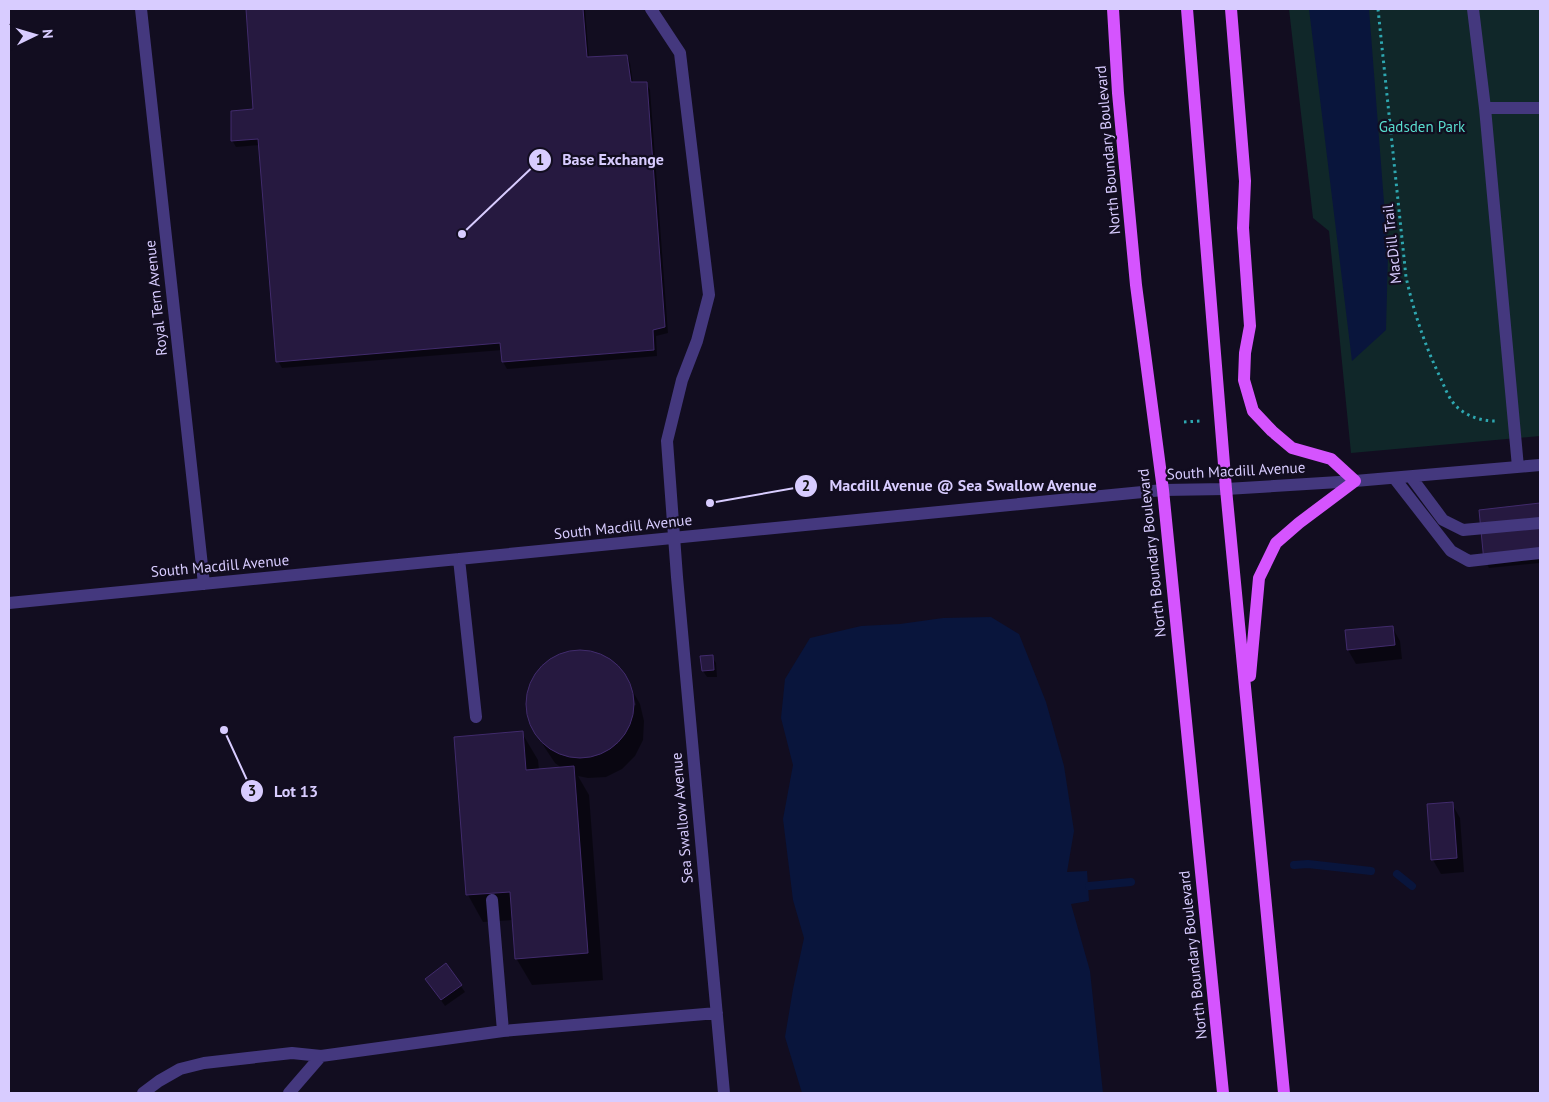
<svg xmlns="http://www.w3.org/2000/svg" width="1549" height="1102" font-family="'PT Sans',sans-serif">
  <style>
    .green { fill: #102729 }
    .water { fill: #09153c }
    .shadow { fill: #0007 }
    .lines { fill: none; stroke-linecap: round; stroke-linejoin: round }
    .stream { stroke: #09153c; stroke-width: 8 }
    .building { fill: #261940; stroke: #412b6c }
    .path { stroke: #2ea7b0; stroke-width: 3; stroke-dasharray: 2.5 4; stroke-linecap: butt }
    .minor { stroke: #44387e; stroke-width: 12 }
    .major { stroke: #d554fe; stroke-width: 12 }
    .labels { text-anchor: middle; stroke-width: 4.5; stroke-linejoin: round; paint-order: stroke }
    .park-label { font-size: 15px; fill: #59ddce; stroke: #120d20 }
    .street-label { font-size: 15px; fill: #d8ccff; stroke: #120d20 }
    .leader { fill: none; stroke: #d8ccff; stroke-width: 2 }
    .callout-dot { fill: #d8ccff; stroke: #120d20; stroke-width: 2 }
    .mark-label { font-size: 15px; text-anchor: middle; font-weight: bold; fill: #111 }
    .callout-label { font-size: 16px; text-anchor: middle; font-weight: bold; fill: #d8ccff; stroke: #120d20; stroke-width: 4.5; stroke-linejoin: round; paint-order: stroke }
  </style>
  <rect width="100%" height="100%" fill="#120d20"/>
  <path class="green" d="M1289,9H1540V436L1351,453L1329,231L1313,218Z"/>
  <path class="water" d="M1309,9H1369L1388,254L1386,330L1352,361Z
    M991,617L1019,634L1046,702L1064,766L1074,831L1067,872L1087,871L1089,901L1071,904L1090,971L1103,1093H802L785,1037L793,989L804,938L793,900L783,819L793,765L781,718L785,679L810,638L861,626L900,624L943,618Z"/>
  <path class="shadow" d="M247,9H585L589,58L627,56L630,63L633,83H646L650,90L668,333L656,336L657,356L507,369L503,362L502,350L282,368L278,361L260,145L236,147L232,140L255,110Z
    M1540,505V563L1489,568L1486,562L1481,511Z
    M1392,627L1400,641L1402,659L1356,664L1348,650L1347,631Z
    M584,652L602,657L617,667L627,682L633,706L636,705L632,690L640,704L644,721L643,740L635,756L622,769L606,777L588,778L578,776L589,795L603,980L532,985L516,958L513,920L483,922L468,895L522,733L538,760L539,770L563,769L555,763L545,748L529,718L527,700L529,691L537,674L549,661L566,653Z
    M712,657L716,663L717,677H707L703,671Z
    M1452,804L1460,818L1464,872L1441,874L1433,860L1428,806Z
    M446,965L465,992L445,1006L430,985Z"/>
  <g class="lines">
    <path class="stream" d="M1294,865L1308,864L1371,871
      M1397,874L1412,886
      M1089,886L1131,882"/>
  </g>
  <path class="building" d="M246,9H583L587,57L627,55L631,82H647L665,327L653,330L654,350L502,362L500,343L276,362L258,139L231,141V111L253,109Z
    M1540,503V557L1484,562L1479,510Z
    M1393,626L1395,645L1347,650L1345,630Z
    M526 704a54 54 0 1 1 108 0a54 54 0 1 1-108 0Z
    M713,655L714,670L702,671L700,656Z
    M523,731L526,770L574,766L588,953L515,959L510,892L466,895L454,737Z
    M1453,802L1457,858L1431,860L1427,804Z
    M446,963L462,985L441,1000L425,979Z"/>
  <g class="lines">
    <path class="path" d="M1378,9L1406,277C1414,313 1425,346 1441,379C1445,388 1449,399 1456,406C1466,416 1481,421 1495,421
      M1184,422L1200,421"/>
    <path class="minor" d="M141,9L204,584
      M651,9L680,53L709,295L697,341L682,380L667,441L677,577L724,1093
      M1473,9L1485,108L1518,467
      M1485,108H1540
      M1411,477L1443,520L1463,530L1540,523
      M1395,479L1451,551L1469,561L1540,553
      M459,559L476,717
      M9,603L1163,490L1226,489L1355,481L1540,465
      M492,900L503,1031
      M143,1093L159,1081L180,1069L204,1063L292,1053L321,1056L503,1031L717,1013
      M289,1093L321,1056"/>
    <path class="major" d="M1113,9L1118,93L1136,285L1163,490L1223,1093
      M1187,9L1226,489L1284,1093
      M1231,9L1245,181L1243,228L1250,326L1245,353L1244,380L1253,411L1272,431L1292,448L1331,459L1355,481L1299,523L1276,543L1259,578L1250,676"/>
  </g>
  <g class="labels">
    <g class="park-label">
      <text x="1422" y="132">Gadsden Park</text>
    </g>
    <g class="street-label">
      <text transform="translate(1108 150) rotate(-95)" y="5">North Boundary Boulevard</text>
      <text transform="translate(1392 244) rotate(-96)" y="5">MacDill Trail</text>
      <text transform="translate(156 298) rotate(-96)" y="5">Royal Tern Avenue</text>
      <text transform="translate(1236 471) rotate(-3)" y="5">South Macdill Avenue</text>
      <text transform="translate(623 527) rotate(-6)" y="5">South Macdill Avenue</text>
      <text transform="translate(1152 553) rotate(-96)" y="5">North Boundary Boulevard</text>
      <text transform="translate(220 566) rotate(-5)" y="5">South Macdill Avenue</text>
      <text transform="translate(682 818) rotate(-95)" y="5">Sea Swallow Avenue</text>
      <text transform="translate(1193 955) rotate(-96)" y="5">North Boundary Boulevard</text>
    </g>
  </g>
  <path class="leader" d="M462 234L540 160M710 503L806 486M224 730L252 791"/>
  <g class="callout-dot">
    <circle cx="462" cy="234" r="5"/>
    <circle cx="710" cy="503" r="5"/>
    <circle cx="224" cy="730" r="5"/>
    <circle cx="540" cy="160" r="12"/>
    <circle cx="806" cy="486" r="12"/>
    <circle cx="252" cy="791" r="12"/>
  </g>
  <g class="mark-label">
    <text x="540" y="165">1</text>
    <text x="806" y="491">2</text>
    <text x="252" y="796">3</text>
  </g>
  <g class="callout-label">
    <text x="613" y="165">Base Exchange</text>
    <text x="963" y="491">Macdill Avenue @ Sea Swallow Avenue</text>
    <text x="296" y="797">Lot 13</text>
  </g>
  <rect width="1549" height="1102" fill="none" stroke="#d8ccff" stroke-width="20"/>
  <g transform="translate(35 35) rotate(85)" stroke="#120d20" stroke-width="4" paint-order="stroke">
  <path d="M0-4L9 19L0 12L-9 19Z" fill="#d8ccff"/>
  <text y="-8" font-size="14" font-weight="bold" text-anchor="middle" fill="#d8ccff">N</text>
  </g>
</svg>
